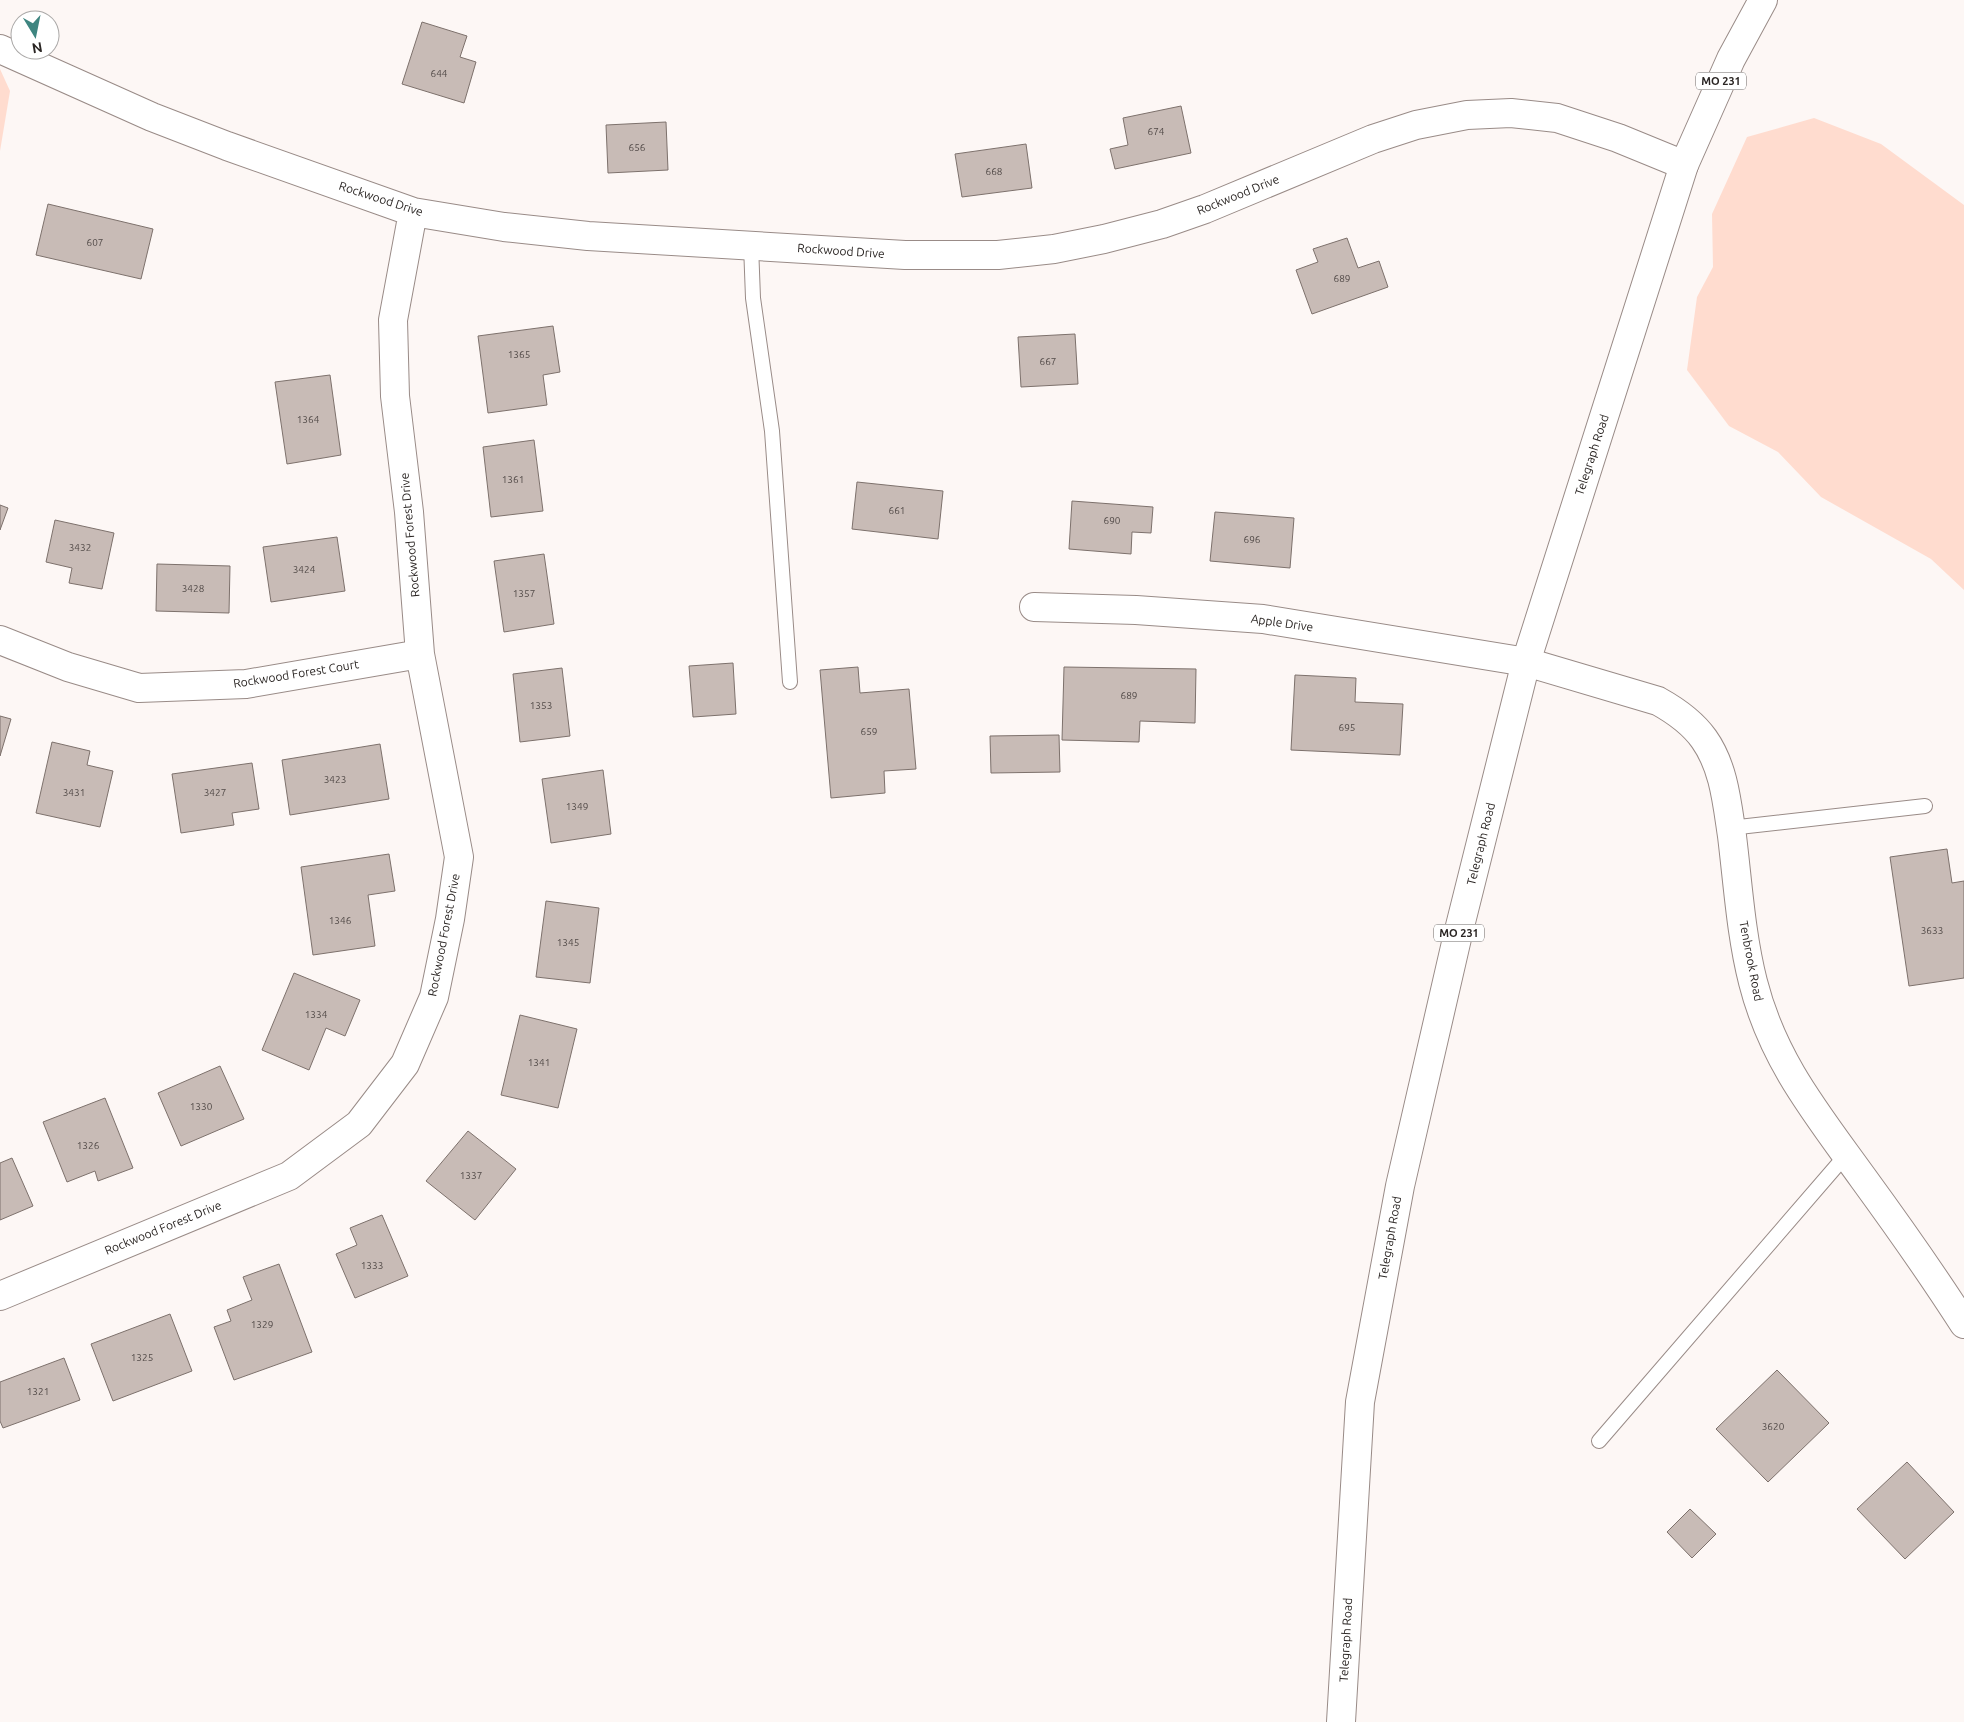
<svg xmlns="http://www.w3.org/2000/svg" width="1964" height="1722" font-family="Ubuntu,sans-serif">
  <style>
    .green { fill: #ffdccf }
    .building { fill: #c8bbb6; stroke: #7d716c }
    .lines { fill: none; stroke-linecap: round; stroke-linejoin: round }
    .service-casing { stroke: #998b87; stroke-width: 16 }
    .minor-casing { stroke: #998b87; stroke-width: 30 }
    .tertiary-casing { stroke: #998b87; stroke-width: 30 }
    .primary-casing { stroke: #998b87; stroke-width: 30 }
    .service { stroke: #fff; stroke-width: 14 }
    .minor { stroke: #fff; stroke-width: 28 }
    .tertiary { stroke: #fff; stroke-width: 28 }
    .primary { stroke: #fff; stroke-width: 28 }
    .labels { text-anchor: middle; stroke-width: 4; stroke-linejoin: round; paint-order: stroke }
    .number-label { font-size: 10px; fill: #524a48 }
    .shield { fill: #fff; stroke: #6a6665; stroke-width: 1 }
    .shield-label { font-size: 11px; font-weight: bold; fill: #2a2523 }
    .street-label { font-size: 12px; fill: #2a2523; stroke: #fff }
  </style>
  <rect width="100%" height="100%" fill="#fdf7f5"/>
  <path class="green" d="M0,69L10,91L0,151Z
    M1814,118L1881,144L1964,205V590L1931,559L1821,497L1778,452L1729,426L1687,370L1697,297L1713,267L1712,214L1747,137Z"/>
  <path class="building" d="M422,22L467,36L460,57L476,62L464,103L402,84Z
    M1181,106L1191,153L1115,169L1110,149L1128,145L1123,118Z
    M666,122L668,170L608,173L606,125Z
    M1026,144L1032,188L962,197L955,154Z
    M48,204L153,229L141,279L36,255Z
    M1347,238L1358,268L1379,261L1388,287L1312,314L1296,270L1318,262L1313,249Z
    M553,326L560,372L543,375L547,405L488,413L478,336Z
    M1075,334L1078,384L1021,387L1018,337Z
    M330,375L341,455L287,464L275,382Z
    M534,440L543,511L491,517L483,447Z
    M857,482L943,491L938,539L852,529Z
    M1072,501L1153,507L1151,533L1132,532L1131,554L1069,549Z
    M0,505L8,508L0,530Z
    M1215,512L1294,518L1290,568L1210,561Z
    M55,520L114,533L102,589L69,583L72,568L46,562Z
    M337,537L345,591L271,602L263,547Z
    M544,554L554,624L504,632L494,561Z
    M157,564L230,566L229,613L156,611Z
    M733,663L736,714L693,717L689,666Z
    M858,667L860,693L909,689L916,769L884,771L885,793L831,798L820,670Z
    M1064,667L1196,669L1195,723L1140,721L1139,742L1062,740Z
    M562,668L570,736L520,742L513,674Z
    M1295,675L1356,678L1355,702L1403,704L1400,755L1291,750Z
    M0,716L11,719L0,756Z
    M1059,735L1060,772L991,773L990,736Z
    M52,742L90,751L87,765L113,771L100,827L36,813Z
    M380,744L389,799L290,815L282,760Z
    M252,763L259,809L232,813L234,825L181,833L172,774Z
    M603,770L611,834L551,843L542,779Z
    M1947,849L1952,883L1964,881V978L1909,986L1890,857Z
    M389,854L395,891L368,895L375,946L313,955L301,867Z
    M546,901L599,908L590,983L536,977Z
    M294,973L360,1000L345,1036L326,1028L309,1070L262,1050Z
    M520,1015L577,1029L558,1108L501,1095Z
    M220,1066L244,1119L181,1146L158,1093Z
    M105,1098L133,1168L98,1181L95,1171L67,1182L43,1122Z
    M468,1131L516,1169L475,1220L426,1181Z
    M12,1158L33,1206L0,1220V1163Z
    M382,1215L408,1276L355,1298L336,1254L357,1245L350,1228Z
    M279,1264L312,1352L234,1380L214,1327L231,1321L227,1310L252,1300L243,1277Z
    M170,1314L192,1371L113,1401L91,1344Z
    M64,1358L80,1400L3,1428L0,1421V1382Z
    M1777,1370L1829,1423L1768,1482L1716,1429Z
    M1907,1462L1954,1512L1905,1559L1857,1509Z
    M1690,1509L1716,1534L1692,1558L1667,1532Z"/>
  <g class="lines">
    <defs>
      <path id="service" d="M751,245L753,298L772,431L790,682
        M1730,828L1925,806
        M1599,1441L1846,1155"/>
      <path id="minor" d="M0,49L152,117L227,146L413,212L504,227L588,236L905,255H998L1054,249L1104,239L1162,224L1205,209L1373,139L1416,125L1467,115L1511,113L1557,118L1618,138L1684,165
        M1034,607L1136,610L1263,619L1526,662
        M0,640L68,667L139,688L246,684L420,654
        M0,1296L289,1176L359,1124L405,1064L434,997L450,919L459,857L420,654L409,512L395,396L393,320L413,212"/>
      <path id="tertiary" d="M1526,662L1658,701C1676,711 1692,722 1704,739C1724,767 1727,803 1732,836C1738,885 1741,935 1753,982C1773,1061 1817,1114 1863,1178C1898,1226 1932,1274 1964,1324"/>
      <path id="primary" d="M1341,1722L1360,1402L1400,1186L1458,934L1526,662L1684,165L1731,59L1763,0"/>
    </defs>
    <use href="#service" class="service-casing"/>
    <use href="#minor" class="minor-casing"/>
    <use href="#tertiary" class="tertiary-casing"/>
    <use href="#primary" class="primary-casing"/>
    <use href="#service" class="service"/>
    <use href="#minor" class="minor"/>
    <use href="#tertiary" class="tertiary"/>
    <use href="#primary" class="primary"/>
  </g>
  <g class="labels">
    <g class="number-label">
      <text x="439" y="77">644</text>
      <text x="1156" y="135">674</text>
      <text x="637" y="151">656</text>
      <text x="994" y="175">668</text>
      <text x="95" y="246">607</text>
      <text x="1342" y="282">689</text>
      <text x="519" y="358">1365</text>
      <text x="1048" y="365">667</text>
      <text x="308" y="423">1364</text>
      <text x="513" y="483">1361</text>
      <text x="897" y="514">661</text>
      <text x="1112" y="524">690</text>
      <text x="1252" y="543">696</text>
      <text x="80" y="551">3432</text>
      <text x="304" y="573">3424</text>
      <text x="193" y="592">3428</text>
      <text x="524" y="597">1357</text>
      <text x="1129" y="699">689</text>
      <text x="541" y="709">1353</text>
      <text x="1347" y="731">695</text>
      <text x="869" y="735">659</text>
      <text x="335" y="783">3423</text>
      <text x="74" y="796">3431</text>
      <text x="215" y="796">3427</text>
      <text x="577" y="810">1349</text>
      <text x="340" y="924">1346</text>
      <text x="1932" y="934">3633</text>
      <text x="568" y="946">1345</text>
      <text x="316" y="1018">1334</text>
      <text x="539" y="1066">1341</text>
      <text x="201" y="1110">1330</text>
      <text x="88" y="1149">1326</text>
      <text x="471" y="1179">1337</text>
      <text x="372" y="1269">1333</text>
      <text x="262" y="1328">1329</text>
      <text x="142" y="1361">1325</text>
      <text x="38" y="1395">1321</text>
      <text x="1773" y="1430">3620</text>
    </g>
    <g class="shield">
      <rect x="1696" y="72.5" width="50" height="17" rx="4"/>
      <rect x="1434" y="924.5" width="50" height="17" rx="4"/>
    </g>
    <g class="shield-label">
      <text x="1721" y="85">MO 231</text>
      <text x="1459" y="937">MO 231</text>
    </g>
    <g class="street-label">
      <text transform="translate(1238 195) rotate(-22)" y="4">Rockwood Drive</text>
      <text transform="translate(381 199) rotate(18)" y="4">Rockwood Drive</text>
      <text transform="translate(841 251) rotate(4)" y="4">Rockwood Drive</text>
      <text transform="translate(1592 455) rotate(-72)" y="4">Telegraph Road</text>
      <text transform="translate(410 535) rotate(-95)" y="4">Rockwood Forest Drive</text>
      <text transform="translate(1282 623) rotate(8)" y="4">Apple Drive</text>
      <text transform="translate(296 674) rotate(-9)" y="4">Rockwood Forest Court</text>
      <text transform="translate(1481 844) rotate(-76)" y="4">Telegraph Road</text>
      <text transform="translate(444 935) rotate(-79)" y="4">Rockwood Forest Drive</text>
      <text transform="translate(1751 961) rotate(79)" y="4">Tenbrook Road</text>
      <text transform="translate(163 1228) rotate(-22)" y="4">Rockwood Forest Drive</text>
      <text transform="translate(1390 1238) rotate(-80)" y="4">Telegraph Road</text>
      <text transform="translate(1346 1640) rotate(-87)" y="4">Telegraph Road</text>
    </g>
  </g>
  <g transform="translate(35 35) rotate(170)"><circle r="24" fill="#ffffff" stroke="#aaa8a7"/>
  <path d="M0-4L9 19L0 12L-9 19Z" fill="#3e8580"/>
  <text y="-8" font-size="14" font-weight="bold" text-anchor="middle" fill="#2a2523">N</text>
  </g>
</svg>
